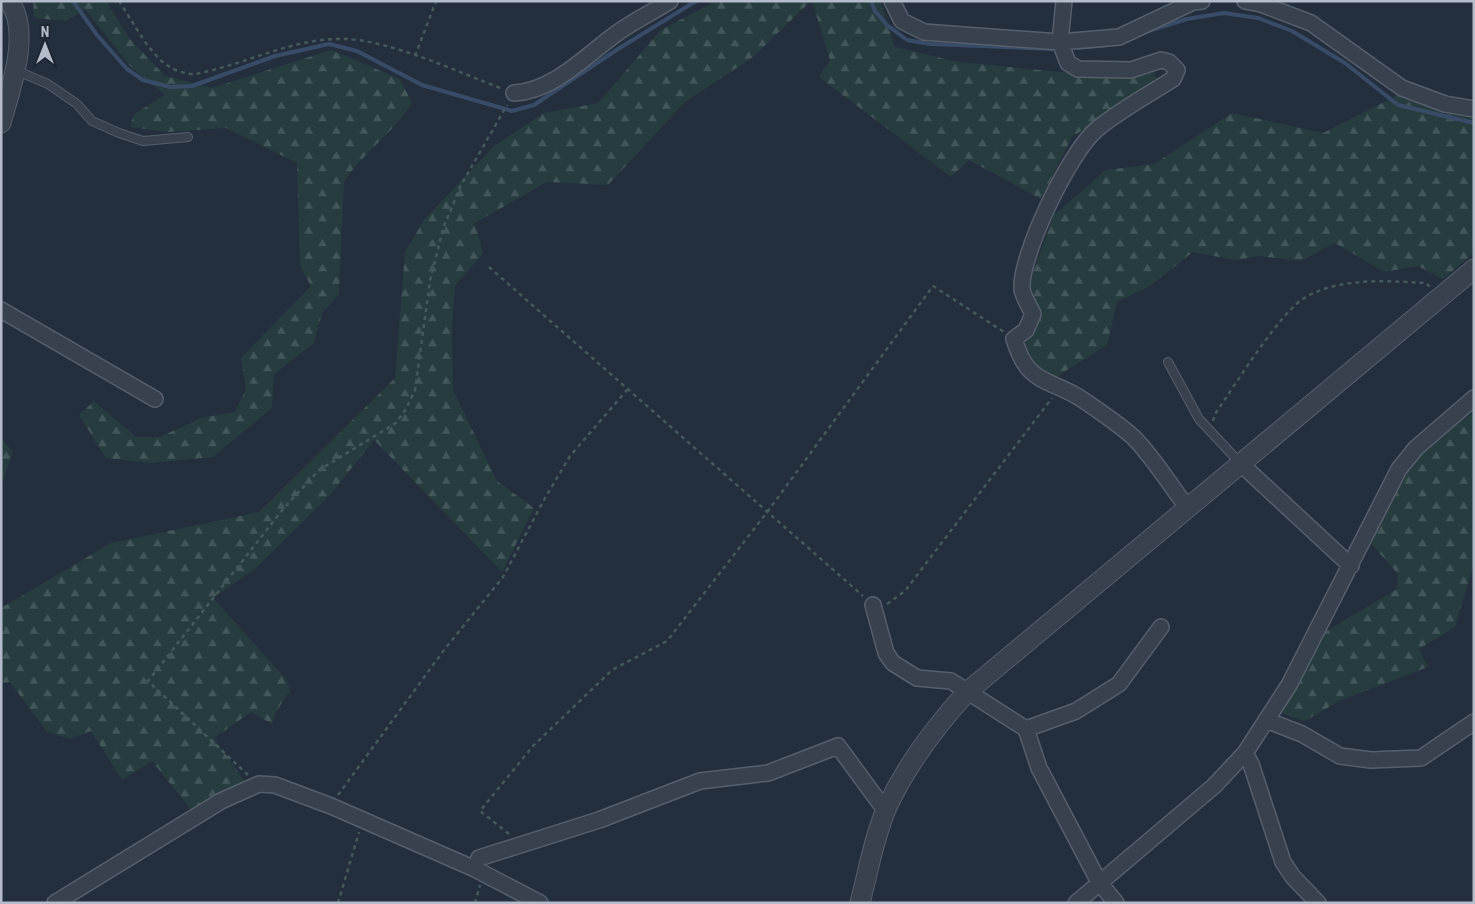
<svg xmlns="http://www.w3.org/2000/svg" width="1475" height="904" font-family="'Roboto Condensed',sans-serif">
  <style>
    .forest { fill: url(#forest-firs) }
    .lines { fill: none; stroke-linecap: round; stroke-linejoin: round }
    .stream { stroke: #394c67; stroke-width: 4 }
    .service-casing { stroke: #565f6c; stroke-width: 10 }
    .minor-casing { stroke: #565f6c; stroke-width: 18 }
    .tertiary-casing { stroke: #565f6c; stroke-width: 21 }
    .path { stroke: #44595c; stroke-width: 2.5; stroke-dasharray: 4 4; stroke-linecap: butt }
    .service { stroke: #38414e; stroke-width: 8 }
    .minor { stroke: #38414e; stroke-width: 15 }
    .tertiary { stroke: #38414e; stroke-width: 19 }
  </style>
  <defs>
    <pattern id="forest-firs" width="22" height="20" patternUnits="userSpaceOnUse" patternTransform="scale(1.25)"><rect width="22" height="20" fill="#263c3f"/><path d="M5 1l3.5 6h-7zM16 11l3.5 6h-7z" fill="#435659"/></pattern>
  </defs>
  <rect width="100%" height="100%" fill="#242f3e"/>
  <path class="forest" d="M33,1H106L129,38L165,76L212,88L331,50L400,79L412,103C394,133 363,152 344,182L339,294L322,313L314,343L274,374L272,408L213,457L149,463L106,458L79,415L94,401L136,437H160L201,418L235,412L246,389L241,358L311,286L300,266L297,163L226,128L169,132L130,127L134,114L165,95L130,66L85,9L66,21L34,18Z
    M716,1H811L753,57L685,102L608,185L547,182L475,223L483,253L455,286L452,327L453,390L497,481L534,508L502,572L374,440L330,495L255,569L213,598L286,679L290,691L277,710L272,724L251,712L214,738L246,783L192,811L152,761L122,780L91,731L69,739L47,732L10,682L1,683V608L111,543L259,512L395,378L405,252L424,220L494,146L544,113L598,103L661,30Z
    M812,1H880L895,47L958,62L1132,79L1154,72L1157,80L1072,137L1041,199L969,160L951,177L819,77L830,60Z
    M1400,94L1474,116V253L1443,279L1418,266L1384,272L1335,243L1301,261L1259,256L1235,260L1193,252L1150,286L1117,302L1107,345L1056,377L1036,365L1024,341L1037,314L1030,294L1033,272L1054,215L1106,170L1154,164L1232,113L1323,133Z
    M1474,412V564L1455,627L1419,649L1428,667L1339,701L1305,721L1278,712L1325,632L1397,589L1398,574L1368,540L1401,471L1429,445Z
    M1,439L13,452L1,486Z"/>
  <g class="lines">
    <path class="stream" d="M73,1L97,35L127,69L143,80L170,87L192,86L275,56L329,44L357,51L422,85L512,111L534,105L618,49L696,1
      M871,1L875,11L887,25L907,40L930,44L1053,49
      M1145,32L1187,19L1224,13L1258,18L1292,31L1345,63L1398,105L1474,123
      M1077,48L1108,45"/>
    <defs>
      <path id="service" d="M15,70L48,84L77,104L92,121L119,133L143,141L188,137
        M1168,362L1199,419L1240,463"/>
      <path id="minor" d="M892,1L902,21L924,32L1060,42L1119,37L1193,2L1202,1
        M1064,1L1060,42L1068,63L1078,69L1131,70L1161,60L1169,62L1177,70L1173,79C1148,95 1120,110 1097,129C1070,151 1020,255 1022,289C1023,297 1030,307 1033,314L1026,330L1014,339C1027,381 1041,377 1075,395C1087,402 1127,430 1136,440C1155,460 1170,485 1187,507
        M1245,1L1261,4L1311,23L1402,88L1445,104L1474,109
        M514,93C555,91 588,53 620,31C636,20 654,11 670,1
        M1,310L155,399
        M1240,463L1351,566
        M873,605L886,653L893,663L917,678L951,681L1026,729L1039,768L1099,882L1116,903
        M1266,720L1302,734L1340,756L1371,760L1421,758L1474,722
        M1026,729L1076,711L1119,684L1161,627
        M1245,753L1251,764L1283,862L1293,877L1318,903
        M475,869L479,858L599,820L700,781L768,773L838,746L879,802L886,809
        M55,903L221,801L259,784L275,785L331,806L475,869L540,903
        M1076,903L1214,786L1245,753L1289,685L1399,469L1416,448L1474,398"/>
      <path id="tertiary" d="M1,123C10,90 32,31 9,1
        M860,903C868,872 874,837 887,807C907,764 935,727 967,692L1474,269"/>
    </defs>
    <use href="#service" class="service-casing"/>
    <use href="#minor" class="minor-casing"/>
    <use href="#tertiary" class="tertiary-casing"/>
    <path class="path" d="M119,1C132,20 150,56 170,67C176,71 189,75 195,74C245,65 291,38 343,39C388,39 460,73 503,89
      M415,56L436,1
      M489,267L863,596
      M1213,421L1215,414C1234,387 1281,310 1306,297C1341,277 1388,281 1426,283L1430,287
      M887,604L905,591L1052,398
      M248,775L148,681L284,508L319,470L396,423L406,409L415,390L430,281L443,229L460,187L507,105
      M338,795L444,650L503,577L545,498L570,456L627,390
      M509,834L480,811L533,746L612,670L667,641L768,511L933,286L1004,332
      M338,903L359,832
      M475,903L480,885"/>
    <use href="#service" class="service"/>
    <use href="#minor" class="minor"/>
    <use href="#tertiary" class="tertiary"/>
  </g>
  <rect width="1475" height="904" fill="none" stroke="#b4bcc9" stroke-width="5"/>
  <g transform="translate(45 45)" stroke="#1d2633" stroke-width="4" paint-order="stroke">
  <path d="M0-4L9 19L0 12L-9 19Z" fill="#b4bcc9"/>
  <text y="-8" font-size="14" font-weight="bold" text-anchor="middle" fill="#b4bcc9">N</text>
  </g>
</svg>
